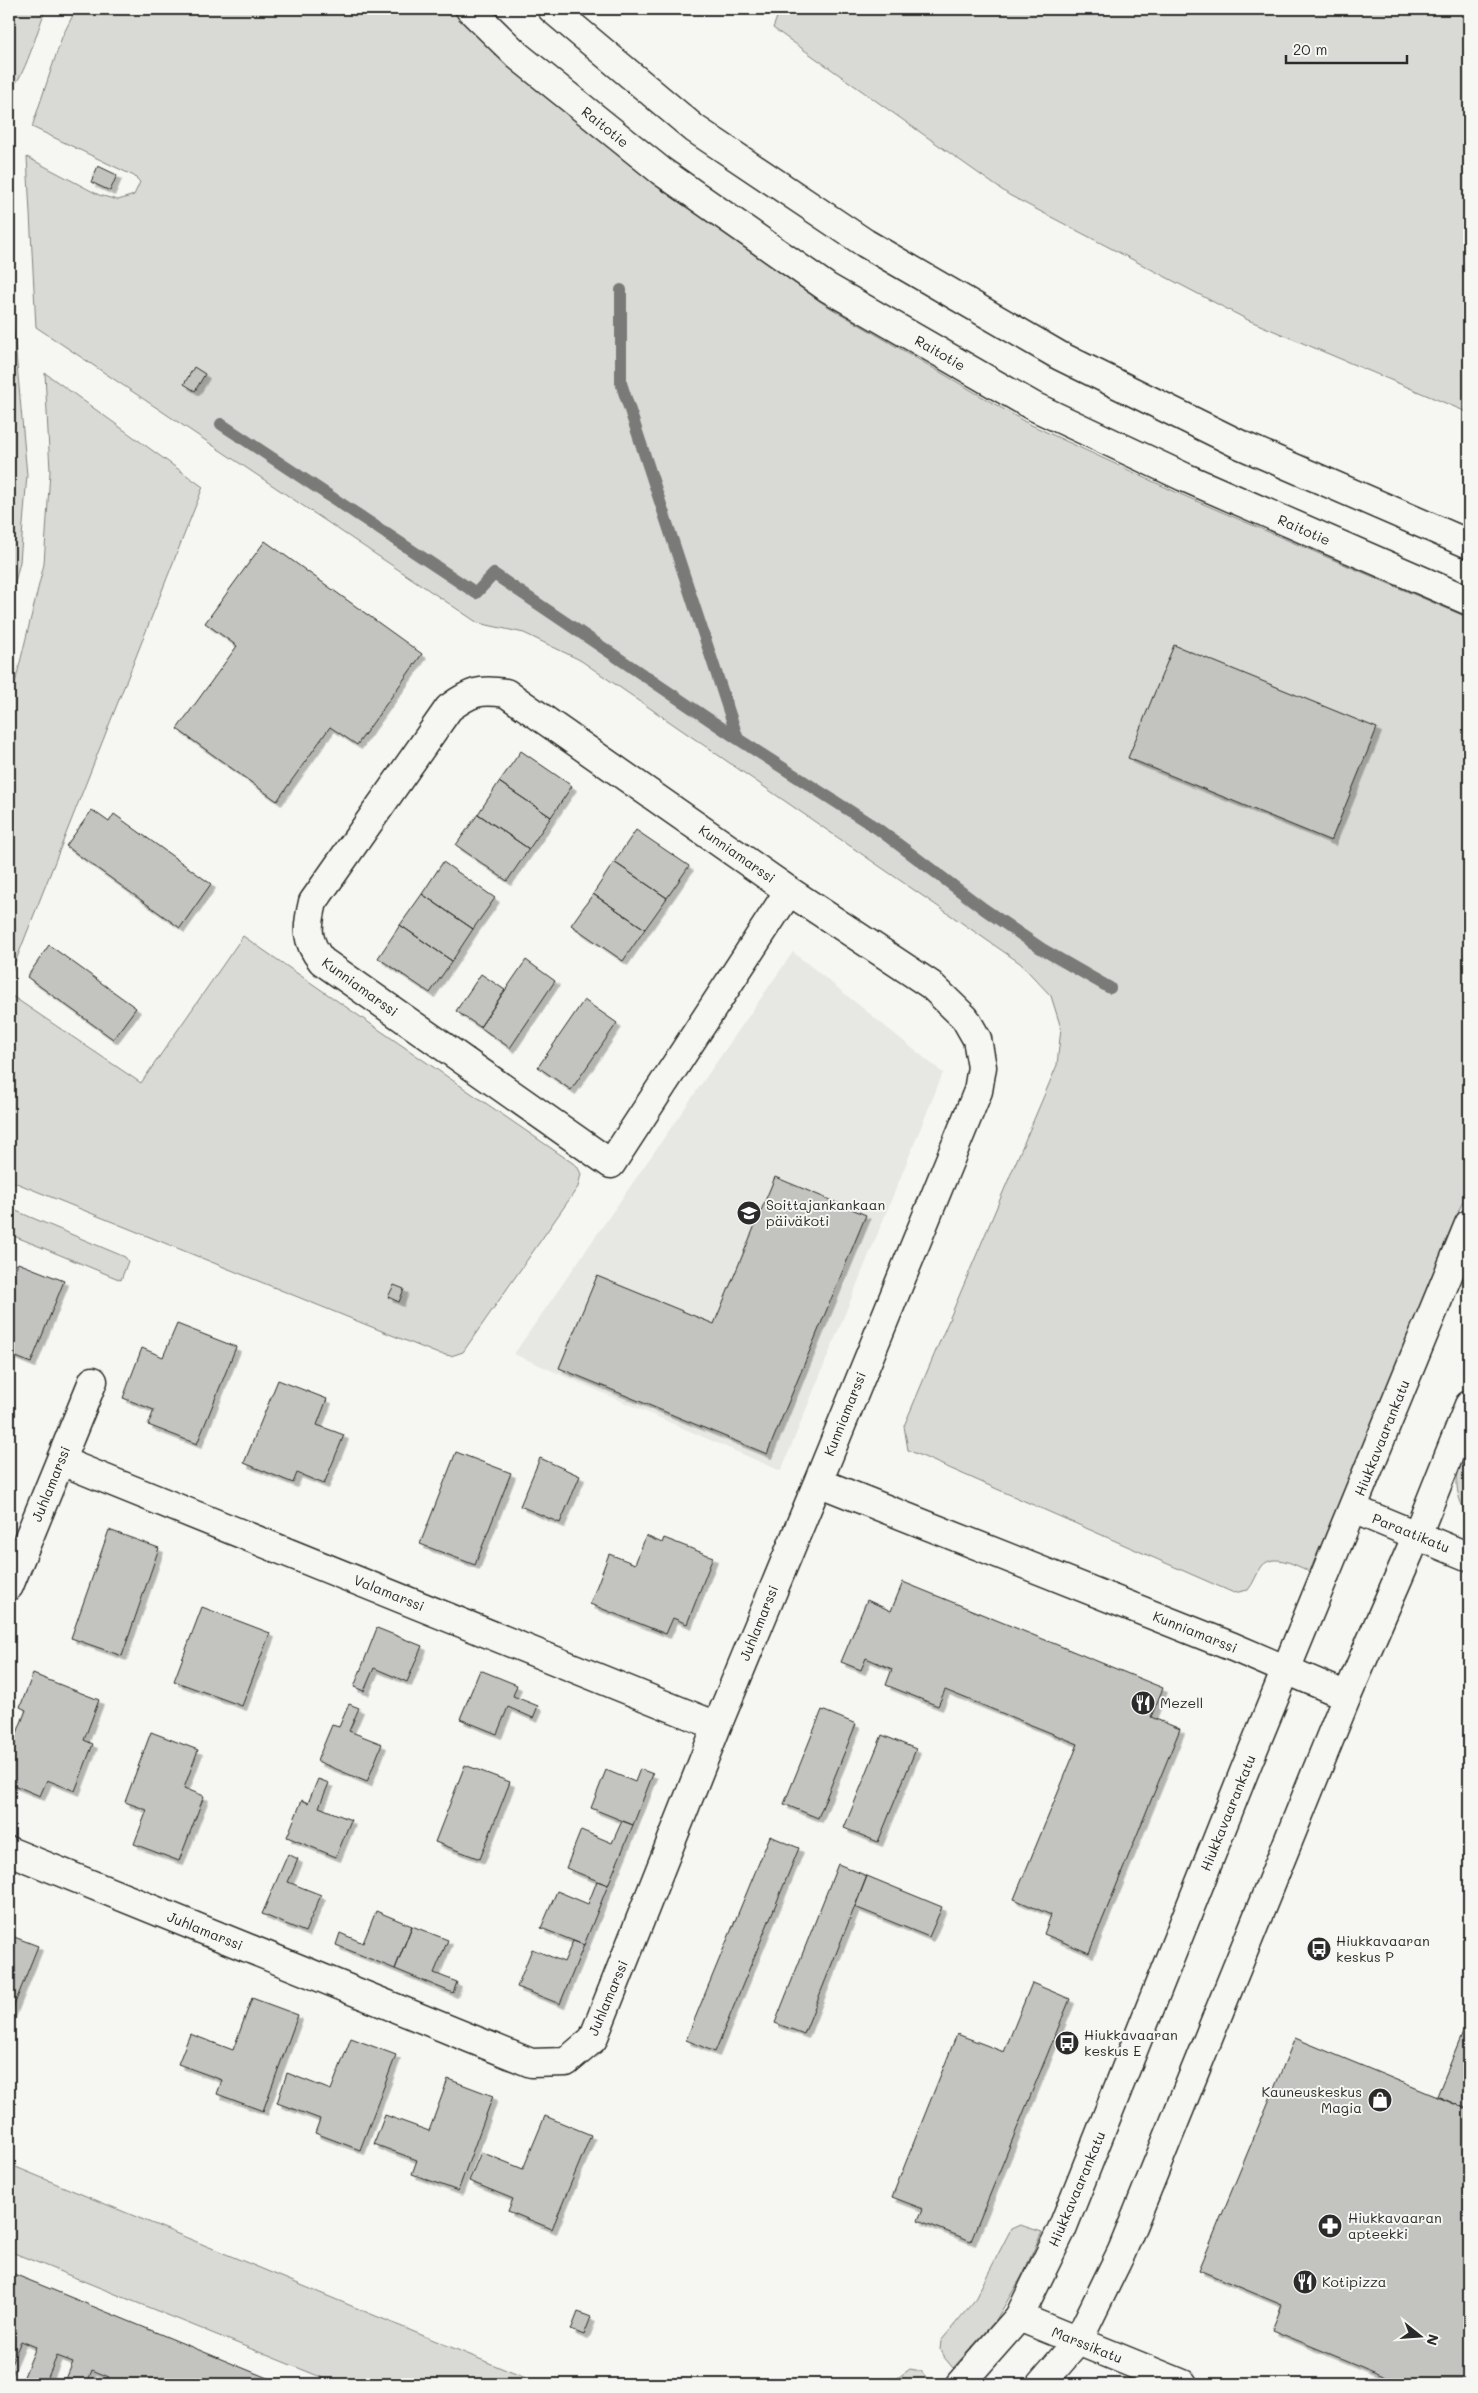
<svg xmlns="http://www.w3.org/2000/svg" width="1478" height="2393" font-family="Mali,sans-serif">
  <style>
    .built { fill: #e7e7e3 }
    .green { fill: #d9d9d5; stroke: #828280 }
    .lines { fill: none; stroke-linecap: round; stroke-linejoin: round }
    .stream { stroke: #7a7a78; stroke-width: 12 }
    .building { fill: #c3c3c0; stroke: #2b2b2b; filter: url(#shadow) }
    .street-casing { stroke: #2b2b2b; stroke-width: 31 }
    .secondary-casing { stroke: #2b2b2b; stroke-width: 31 }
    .primary-casing { stroke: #2b2b2b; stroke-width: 31 }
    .street { stroke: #f6f6f2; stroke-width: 28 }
    .secondary { stroke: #f6f6f2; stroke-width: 28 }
    .primary { stroke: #f6f6f2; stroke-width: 28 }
    .labels { text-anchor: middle; stroke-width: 4; stroke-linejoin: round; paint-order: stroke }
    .street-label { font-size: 14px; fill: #2b2b2b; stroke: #f6f6f2 }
    .poi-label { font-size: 14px; fill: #2b2b2b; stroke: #f6f6f2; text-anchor: start }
  </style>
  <defs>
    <filter id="shadow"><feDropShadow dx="4.5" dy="4.5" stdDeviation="0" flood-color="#0004"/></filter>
  </defs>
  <rect width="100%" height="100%" fill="#f6f6f2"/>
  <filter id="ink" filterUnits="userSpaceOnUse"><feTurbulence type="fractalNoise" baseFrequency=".02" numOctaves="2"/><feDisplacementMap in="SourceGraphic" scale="10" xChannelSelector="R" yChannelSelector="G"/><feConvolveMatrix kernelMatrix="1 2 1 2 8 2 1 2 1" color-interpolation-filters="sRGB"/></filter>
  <g filter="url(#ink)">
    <path class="built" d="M793,952L943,1073L781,1471L514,1354Z"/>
    <path class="green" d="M9,9H46C37,29 25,80 9,90Z
      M76,9H451L513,68L657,186L824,304L1027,423L1180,494L1469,618V1186L1311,1572C1297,1566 1274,1552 1262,1566C1256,1574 1254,1583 1248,1590L1234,1593L908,1450L904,1426L1057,1065L1061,1028L1051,996L1020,963L580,660L524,633L478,623L36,327L27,157L99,195L118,200L134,195L140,182L134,176L32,127L62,37Z
      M780,9H1469V413L1248,320L1009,195L773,28Z
      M9,276L27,475L20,562L9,606Z
      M45,373L203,487L9,978V700L15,683L44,564L50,471Z
      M243,936L577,1166L581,1174L578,1187L463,1352L451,1356L436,1353L9,1180V994L141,1083Z
      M9,1208L125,1257L128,1261L121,1280L9,1234Z
      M1469,1442V1520C1451,1486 1455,1477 1469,1442Z
      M9,2165H11L540,2384H338L9,2251Z
      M1020,2225L1042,2232L1022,2276L996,2320L953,2368L943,2356L940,2350L941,2341L974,2301L1011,2229Z
      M910,2369L921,2371L932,2384H889Z"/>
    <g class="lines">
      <path class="stream" d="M621,290V383L738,739
        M221,424L476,593L494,574L738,739L878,829L984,909L1042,949L1110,988"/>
    </g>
    <path class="building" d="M98,166L117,175L110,191L91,182Z
      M194,367L205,374L195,391L184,384Z
      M265,541L422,654L357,745L330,727L277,801L177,729L237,646L205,623Z
      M1174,645L1377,728L1331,841L1128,758Z
      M521,751L572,786L551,817L499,782Z
      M499,782L551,817L529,849L478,814Z
      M92,810L109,822L114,814L211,884L180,928L66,846Z
      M478,814L529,849L507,881L456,845Z
      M636,830L689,866L667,898L614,862Z
      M443,862L495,898L473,929L422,894Z
      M614,862L667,898L645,929L593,894Z
      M422,894L473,929L452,961L400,925Z
      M593,894L645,929L623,961L571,925Z
      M400,925L452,961L430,993L378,958Z
      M49,945L136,1008L113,1039L27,977Z
      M526,960L555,981L510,1048L480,1027Z
      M481,974L505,990L480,1027L456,1011Z
      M584,1000L617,1023L571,1090L538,1067Z
      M775,1177L866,1215L767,1454L559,1368L597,1276L714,1324Z
      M18,1263L64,1281L31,1363L9,1354V1284Z
      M394,1285L404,1289L399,1302L388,1297Z
      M177,1324L236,1347L197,1444L148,1425L154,1410L123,1398L142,1348L163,1357Z
      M278,1380L327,1399L317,1425L344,1435L324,1484L297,1473L293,1483L244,1463Z
      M456,1452L511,1473L475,1565L420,1544Z
      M540,1458L580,1476L560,1523L520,1506Z
      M109,1530L159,1548L122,1656L71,1638Z
      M646,1536L662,1543L664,1538L713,1557L687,1624L673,1618L666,1634L590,1604L609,1554L635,1564Z
      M903,1582L1163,1688L1151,1717L1180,1729L1089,1953L1044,1934L1051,1915L1014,1899L1078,1744L945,1690L938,1706L886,1685L892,1669L866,1658L861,1670L841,1662L867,1600L891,1611Z
      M202,1607L270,1633L242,1706L174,1681Z
      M377,1628L422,1646L407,1682L374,1668L364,1691L354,1687Z
      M480,1670L517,1685L513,1696L538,1706L533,1718L508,1707L497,1734L460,1719Z
      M33,1674L99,1700L84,1740L93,1744L75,1791L47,1780L40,1796L9,1783V1754L26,1710L20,1707Z
      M349,1704L359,1708L349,1731L382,1744L367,1782L317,1761L332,1725L339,1727Z
      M822,1710L856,1724L818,1818L784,1804Z
      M151,1732L198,1750L184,1788L204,1796L179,1861L134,1844L147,1810L125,1802Z
      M882,1735L916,1749L878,1842L844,1828Z
      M465,1765L510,1782L480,1859L435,1842Z
      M640,1769L653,1774L633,1825L591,1808L606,1770L635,1782Z
      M318,1779L329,1783L319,1807L351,1820L336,1857L287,1837L302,1800L308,1803Z
      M622,1821L633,1825L608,1885L566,1868L581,1830L612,1843Z
      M770,1836L799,1848L715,2052L686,2040Z
      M288,1854L298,1859L288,1882L321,1895L305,1932L262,1914Z
      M838,1864L867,1876L804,2034L775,2023Z
      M867,1876L942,1907L929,1937L855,1907Z
      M597,1881L608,1885L584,1945L541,1928L557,1891L588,1904Z
      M376,1911L412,1926L395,1969L336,1945L340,1933L363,1943Z
      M412,1926L448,1940L434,1973L457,1982L453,1993L395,1969Z
      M9,1935L38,1946L9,2018Z
      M573,1941L584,1945L560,2004L517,1987L532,1949L564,1962Z
      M1032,1983L1070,1999L971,2241L918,2220L923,2209L892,2197L957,2034L1004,2052Z
      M252,1998L298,2015L263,2111L217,2094L222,2080L178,2064L190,2034L233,2050Z
      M1469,2018V2110L1437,2096Z
      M351,2038L396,2055L360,2150L315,2133L320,2119L277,2103L287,2073L331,2090Z
      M1295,2038L1469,2110V2384H1403L1272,2330L1282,2305L1199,2270Z
      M448,2079L493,2096L458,2191L412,2174L417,2160L374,2144L385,2115L429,2131Z
      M545,2116L591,2135L552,2229L508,2211L513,2199L469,2181L481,2152L523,2169Z
      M9,2272L282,2384H106L109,2377L92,2370L87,2384H64L73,2362L57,2356L45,2384H21L36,2347L21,2341L9,2369Z
      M578,2312L591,2317L584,2335L571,2330Z"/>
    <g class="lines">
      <defs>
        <path id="street" d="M789,891L611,1164L322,961C305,940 307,927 313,902L449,708C471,692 479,689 506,693L789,891L931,985L965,1018L977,1039L982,1067L978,1091L818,1482L1233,1647L1347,1696
          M61,1461L717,1726
          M1353,1509L1469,1557
          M9,1586L93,1381
          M9,1851L531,2063L566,2062L593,2039L717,1726L818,1482
          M1019,2317L1183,2384"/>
        <path id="secondary" d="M960,2384L1019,2317L1062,2229L1246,1767L1469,1224
          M1041,2384L1078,2341L1122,2251L1347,1696L1417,1535L1469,1405"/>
        <path id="primary" d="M470,9L518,56L661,171L828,288L1033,406L1184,477L1469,601
          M552,9L695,129L865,243L1060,356L1241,445L1469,544"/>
      </defs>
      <use href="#street" class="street-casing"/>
      <use href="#secondary" class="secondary-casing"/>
      <use href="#primary" class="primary-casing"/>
      <use href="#street" class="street"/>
      <use href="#secondary" class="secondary"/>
      <use href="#primary" class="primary"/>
    </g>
  </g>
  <defs>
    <symbol id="school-disc" viewBox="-11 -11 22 22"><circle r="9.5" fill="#2b2b2b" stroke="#f6f6f2"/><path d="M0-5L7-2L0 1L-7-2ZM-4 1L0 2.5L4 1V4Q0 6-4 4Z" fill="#fff"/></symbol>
    <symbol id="restaurant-disc" viewBox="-11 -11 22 22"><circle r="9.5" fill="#2b2b2b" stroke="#f6f6f2"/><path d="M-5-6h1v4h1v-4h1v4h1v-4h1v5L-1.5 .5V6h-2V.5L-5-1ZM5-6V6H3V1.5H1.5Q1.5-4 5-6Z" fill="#fff"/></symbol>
    <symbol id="bus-disc" viewBox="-11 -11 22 22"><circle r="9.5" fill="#2b2b2b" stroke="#f6f6f2"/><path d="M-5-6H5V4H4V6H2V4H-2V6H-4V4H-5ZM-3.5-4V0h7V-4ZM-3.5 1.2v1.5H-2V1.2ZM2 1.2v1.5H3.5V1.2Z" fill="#fff"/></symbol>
    <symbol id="shop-disc" viewBox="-11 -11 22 22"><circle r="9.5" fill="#2b2b2b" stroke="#f6f6f2"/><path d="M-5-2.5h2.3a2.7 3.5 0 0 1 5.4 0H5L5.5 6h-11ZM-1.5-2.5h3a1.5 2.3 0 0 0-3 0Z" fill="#fff"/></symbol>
    <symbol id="pharmacy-disc" viewBox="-11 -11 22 22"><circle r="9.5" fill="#2b2b2b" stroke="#f6f6f2"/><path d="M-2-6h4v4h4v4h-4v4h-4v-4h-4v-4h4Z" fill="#fff"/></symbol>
  </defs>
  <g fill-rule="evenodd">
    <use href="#school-disc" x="735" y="1199" width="28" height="28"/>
    <use href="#restaurant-disc" x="1129" y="1689" width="28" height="28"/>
    <use href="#bus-disc" x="1305" y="1935" width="28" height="28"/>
    <use href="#bus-disc" x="1053" y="2029" width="28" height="28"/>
    <use href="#shop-disc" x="1366" y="2086" width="28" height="28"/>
    <use href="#pharmacy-disc" x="1316" y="2212" width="28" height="28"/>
    <use href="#restaurant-disc" x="1291" y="2268" width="28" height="28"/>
  </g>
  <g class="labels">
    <g class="street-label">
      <text transform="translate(605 127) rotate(39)" y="5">Raitotie</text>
      <text transform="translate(940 353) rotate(30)" y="5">Raitotie</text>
      <text transform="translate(1304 530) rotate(24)" y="5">Raitotie</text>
      <text transform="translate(737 854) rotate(35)" y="5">Kunniamarssi</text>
      <text transform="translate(360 987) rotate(36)" y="5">Kunniamarssi</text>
      <text transform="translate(845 1414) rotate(-68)" y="5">Kunniamarssi</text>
      <text transform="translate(1382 1438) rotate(-68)" y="5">Hiukkavaarankatu</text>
      <text transform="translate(51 1484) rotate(-68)" y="5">Juhlamarssi</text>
      <text transform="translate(1411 1533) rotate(22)" y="5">Paraatikatu</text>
      <text transform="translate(389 1593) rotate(22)" y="5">Valamarssi</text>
      <text transform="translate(759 1623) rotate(-68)" y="5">Juhlamarssi</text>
      <text transform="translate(1195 1632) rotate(22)" y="5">Kunniamarssi</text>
      <text transform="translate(1228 1813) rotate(-68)" y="5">Hiukkavaarankatu</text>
      <text transform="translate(205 1931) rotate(22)" y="5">Juhlamarssi</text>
      <text transform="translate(608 1998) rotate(-67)" y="5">Juhlamarssi</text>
      <text transform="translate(1077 2189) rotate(-67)" y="5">Hiukkavaarankatu</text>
      <text transform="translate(1087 2345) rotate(22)" y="5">Marssikatu</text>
    </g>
    <g class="poi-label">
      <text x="766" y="1210">Soittajankankaan<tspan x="766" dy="16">päiväkoti</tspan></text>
      <text x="1160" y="1708">Mezell</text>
      <text x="1336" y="1946">Hiukkavaaran<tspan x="1336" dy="16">keskus P</tspan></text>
      <text x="1084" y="2040">Hiukkavaaran<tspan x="1084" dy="16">keskus E</tspan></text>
      <text x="1362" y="2097" text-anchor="end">Kauneuskeskus<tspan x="1362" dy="16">Magia</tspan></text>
      <text x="1348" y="2223">Hiukkavaaran<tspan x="1348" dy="16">apteekki</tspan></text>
      <text x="1322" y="2287">Kotipizza</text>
    </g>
  </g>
  <rect width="1478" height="2393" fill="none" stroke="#f6f6f2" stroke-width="30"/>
  <rect x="15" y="15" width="1448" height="2363" fill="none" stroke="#2b2b2b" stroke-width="2" filter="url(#ink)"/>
  <g transform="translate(1420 2336) rotate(107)" stroke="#f6f6f2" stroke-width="4" paint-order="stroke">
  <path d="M0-4L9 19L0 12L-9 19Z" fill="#2b2b2b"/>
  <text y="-8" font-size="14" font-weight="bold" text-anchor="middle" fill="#2b2b2b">N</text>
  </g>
  <path d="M1286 55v8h121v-8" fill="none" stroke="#2b2b2b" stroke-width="2.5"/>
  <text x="1293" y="55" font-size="15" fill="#2b2b2b" stroke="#f6f6f2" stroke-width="4" paint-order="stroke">20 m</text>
</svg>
